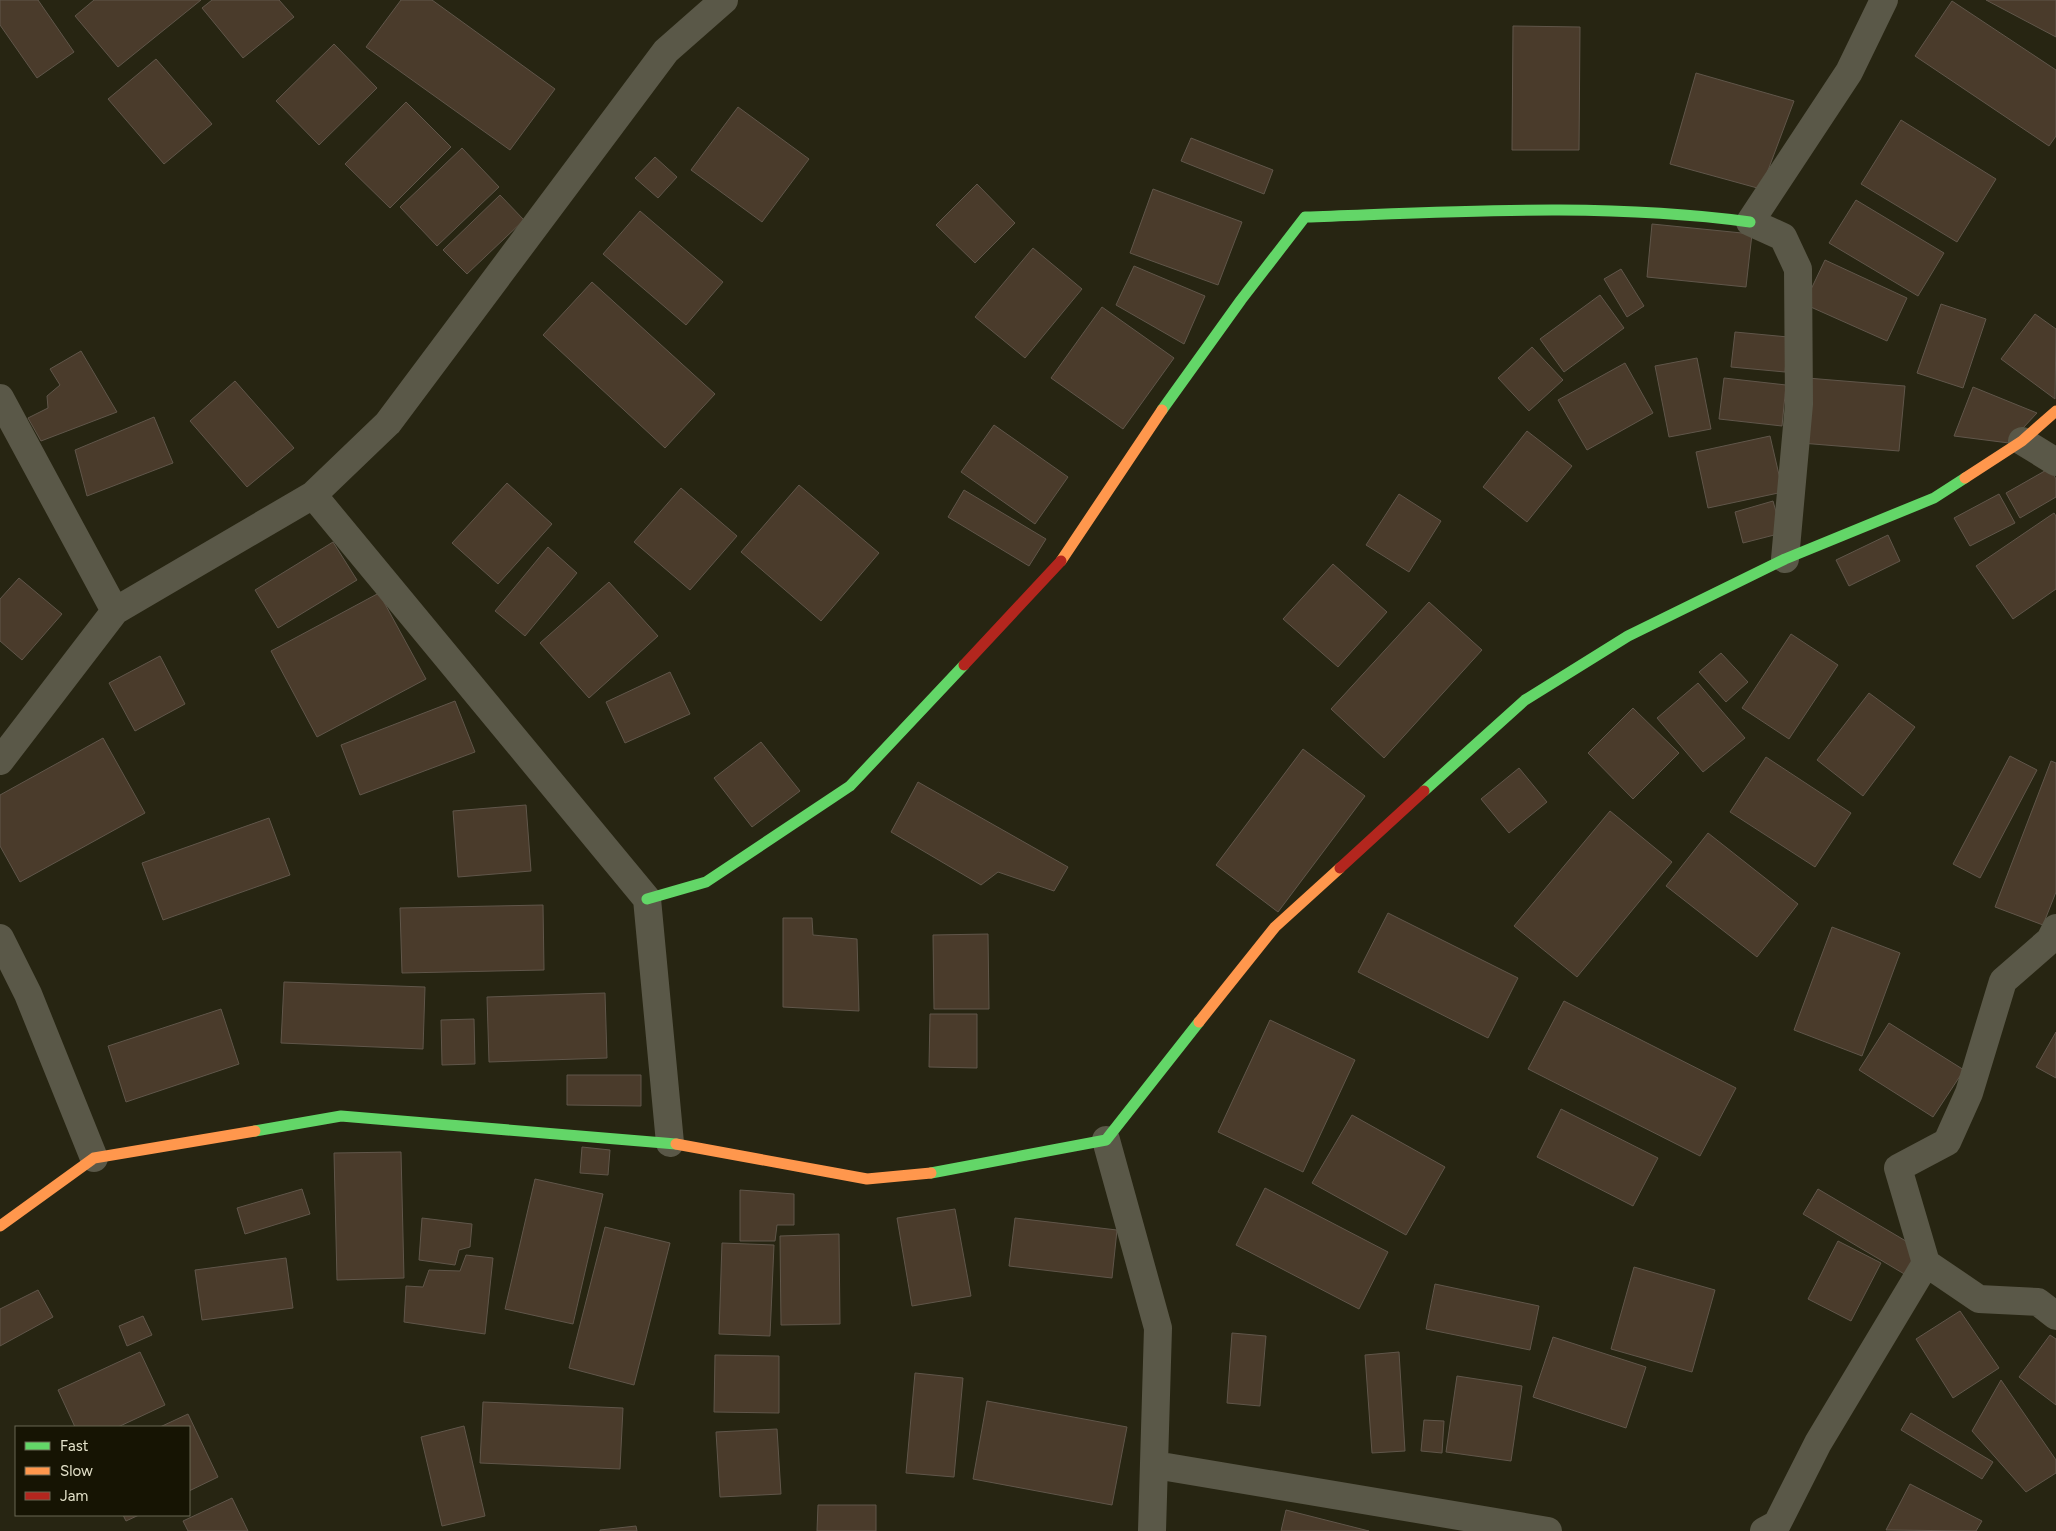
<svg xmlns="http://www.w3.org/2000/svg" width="2056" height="1531" font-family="Figtree,sans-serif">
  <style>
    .building { fill: #4a3b2b; stroke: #60564a }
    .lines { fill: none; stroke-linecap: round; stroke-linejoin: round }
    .street { stroke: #5a5848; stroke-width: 28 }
    .fast { stroke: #63d668; stroke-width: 11 }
    .slow { stroke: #ff974d; stroke-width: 11 }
    .jam { stroke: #b3261e; stroke-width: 11 }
  </style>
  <rect width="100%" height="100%" fill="#272512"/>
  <path class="building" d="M0,0H38L74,52L37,78L0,25Z
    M94,0H201L118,67L75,16Z
    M212,0H279L294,17L243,58L202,8Z
    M401,0H432L555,89L510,150L366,47Z
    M1986,0H2056V37Z
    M1952,1L2056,70V136L2049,146L1915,56Z
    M1513,26L1580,27L1579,150H1512Z
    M334,44L377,88L319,145L276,101Z
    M156,59L212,124L164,164L108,99Z
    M1696,73L1794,101L1761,189L1670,164Z
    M406,102L451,147L390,208L345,164Z
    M738,107L809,159L762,222L691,170Z
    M1901,120L1996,179L1957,242L1861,184Z
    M1191,138L1273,170L1264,194L1181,161Z
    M462,148L499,187L437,246L400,207Z
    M655,157L677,177L658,198L635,178Z
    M977,184L1015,223L975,263L936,225Z
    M1153,189L1242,222L1218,285L1130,253Z
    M500,195L524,220L467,274L443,250Z
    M1856,200L1944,253L1918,296L1829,243Z
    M640,211L723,282L686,325L603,254Z
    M1652,224L1752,234L1746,287L1647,277Z
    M1033,248L1082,289L1025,358L975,317Z
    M1825,260L1907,298L1887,341L1804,304Z
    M1134,266L1205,296L1184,344L1116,305Z
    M1621,269L1644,306L1627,317L1604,279Z
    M592,282L715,394L665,448L543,335Z
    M1600,295L1624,328L1564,372L1540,339Z
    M1941,304L1986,319L1963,388L1917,373Z
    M1102,307L1174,358L1123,429L1051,378Z
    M2035,314L2056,329L2055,399L2001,359Z
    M1735,332L1788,337L1785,372L1731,367Z
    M1532,347L1563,380L1529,411L1498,378Z
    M81,351L117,412L41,441L28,418L48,408L47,396L60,385L50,369Z
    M1697,358L1711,429L1669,437L1655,366Z
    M1625,363L1653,413L1587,450L1558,400Z
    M1724,378L1786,385L1782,426L1719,419Z
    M1807,378L1905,386L1899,451L1801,443Z
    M235,381L294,448L247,487L190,421Z
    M1973,387L2037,413L2009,443L1954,436Z
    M154,417L173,463L87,496L75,450Z
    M994,425L1068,477L1035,524L961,472Z
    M1527,431L1572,466L1527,522L1483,487Z
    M1770,436L1783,492L1708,508L1696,452Z
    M2050,468L2056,479V497L2020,518L2006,493Z
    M507,483L552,524L498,584L452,543Z
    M799,485L879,553L821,621L741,552Z
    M681,488L737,536L690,590L634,542Z
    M964,490L1046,539L1029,566L948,517Z
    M1399,494L1441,521L1409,572L1366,545Z
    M1999,494L2015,523L1970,546L1954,518Z
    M1773,501L1782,533L1743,543L1735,512Z
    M2054,513L2056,516V589L2013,619L1976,566Z
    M1888,535L1900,561L1849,586L1836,560Z
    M333,542L357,580L278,628L255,590Z
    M548,547L577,573L525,636L495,611Z
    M1333,564L1387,612L1338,667L1283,619Z
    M19,578L62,614L22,660L0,641V599Z
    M609,582L658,636L589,698L540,643Z
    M379,593L426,679L317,737L271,651Z
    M1429,602L1482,650L1384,758L1331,709Z
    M1791,634L1838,665L1789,739L1742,708Z
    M1721,653L1748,682L1726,702L1699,672Z
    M160,656L185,704L135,731L109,683Z
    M670,672L690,714L625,743L606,702Z
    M1698,683L1745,738L1703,772L1657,718Z
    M1869,693L1915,727L1863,796L1817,760Z
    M455,701L475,752L360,795L341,745Z
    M1633,708L1679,753L1633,799L1588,753Z
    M103,738L145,813L20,882L0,846V795Z
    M761,742L800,791L752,827L714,778Z
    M1303,749L1365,796L1278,912L1216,865Z
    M2010,756L2037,770L1980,878L1953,864Z
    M1766,757L1851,813L1815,867L1730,812Z
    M2051,761L2056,763V892L2043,925L1995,907Z
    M1519,768L1547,802L1509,833L1481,799Z
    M918,782L1068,867L1054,891L998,872L981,885L891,832Z
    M526,805L531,871L458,877L453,811Z
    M1610,811L1672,862L1577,977L1514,926Z
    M269,818L290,875L163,920L142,863Z
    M1708,833L1798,904L1757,957L1666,886Z
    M543,905L544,970L402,973L400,908Z
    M1388,913L1518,978L1488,1038L1358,972Z
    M783,918H812L813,935L857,939L859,1011L783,1007Z
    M1832,927L1900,953L1862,1056L1794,1030Z
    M988,934L989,1009H934L933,935Z
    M284,982L425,987L423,1049L281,1043Z
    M605,993L607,1058L489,1062L487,997Z
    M1564,1001L1736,1088L1700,1156L1528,1069Z
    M221,1009L239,1064L126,1102L108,1046Z
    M930,1014H977V1068L929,1067Z
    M474,1019L475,1064L442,1065L441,1020Z
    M1270,1020L1355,1060L1303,1172L1218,1132Z
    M1889,1023L1964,1070L1933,1117L1859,1070Z
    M2056,1032V1078L2036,1067Z
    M567,1075H641V1106L567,1105Z
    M1561,1109L1658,1158L1633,1206L1537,1157Z
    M1352,1115L1445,1167L1406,1235L1312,1183Z
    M582,1147L610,1150L608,1175L580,1173Z
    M401,1152L404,1278L337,1280L334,1153Z
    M535,1179L603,1194L573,1324L505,1309Z
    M1265,1188L1388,1252L1359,1309L1236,1245Z
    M302,1189L310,1214L245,1234L237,1208Z
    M1818,1189L1921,1250L1906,1275L1803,1214Z
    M740,1190L794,1194V1225H777L775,1241H740Z
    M955,1209L971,1296L912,1306L897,1218Z
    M422,1218L472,1224L470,1247L459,1250L455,1265L419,1260Z
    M1015,1218L1117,1230L1112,1278L1009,1266Z
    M605,1227L670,1243L634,1385L569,1368Z
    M839,1234L840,1324L781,1325L780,1236Z
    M1838,1241L1881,1263L1851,1321L1808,1299Z
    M722,1243L774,1245L770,1336L719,1334Z
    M466,1255L493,1258L485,1334L404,1322L406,1286L423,1287L429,1270L460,1271Z
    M286,1258L293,1308L202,1320L195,1270Z
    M1634,1267L1715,1290L1692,1372L1611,1349Z
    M1435,1284L1539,1306L1530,1350L1426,1329Z
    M38,1290L53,1317L0,1346V1309Z
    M1960,1311L1999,1368L1953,1398L1916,1339Z
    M143,1316L152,1335L127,1346L119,1326Z
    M1232,1333L1266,1336L1260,1406L1227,1403Z
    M2050,1335L2056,1339V1405L2019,1377Z
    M1553,1337L1646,1367L1626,1428L1533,1397Z
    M140,1352L165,1405L118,1427H75L58,1390Z
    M1399,1352L1405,1451L1372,1453L1365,1355Z
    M715,1355L779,1356V1413L714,1412Z
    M915,1373L963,1378L954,1477L906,1473Z
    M1457,1376L1522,1386L1511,1461L1446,1452Z
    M2001,1380L2056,1460V1473L2026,1492L1972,1431Z
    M987,1401L1127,1427L1112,1505L973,1479Z
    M483,1402L623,1408L620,1469L480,1463Z
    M1911,1413L1993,1462L1982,1479L1901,1430Z
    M188,1414L218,1477L189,1491V1427H160Z
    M1424,1420L1444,1421L1442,1453L1421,1451Z
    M464,1426L485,1516L442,1526L421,1437Z
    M777,1429L781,1494L720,1497L716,1432Z
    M1910,1484L1982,1521L1976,1531L1886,1530Z
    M232,1498L248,1531H188L183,1521Z
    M818,1505H876V1531H817Z
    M1286,1510L1369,1531H1281Z
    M123,1515H139L126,1521Z
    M636,1526L637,1531H600V1530Z"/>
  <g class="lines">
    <path class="street" d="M0,398L115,611
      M2022,441L2056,462
      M313,495L647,899L670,1143
      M1785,559L1799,404L1798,269L1783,237L1750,222L1849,72L1884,0
      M0,761L115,611L313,495L388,423L666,51L724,0
      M0,938L28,994L94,1158
      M1106,1140L1158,1328L1152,1531
      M1926,1263L1979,1299L2038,1302L2056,1316
      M1155,1465L1548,1531
      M1764,1531L1777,1524L1818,1443L1926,1263L1898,1168L1947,1142L1969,1093L2003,981L2050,940L2056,928"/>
    <path class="fast" d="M1162,410L1241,300L1305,217C1453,212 1603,202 1750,222
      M1424,791L1525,700L1628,636L1785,559L1934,498L1965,478
      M647,899L706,882L850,786L964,665
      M255,1131L341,1116L676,1144
      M931,1173L1106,1140L1199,1022"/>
    <path class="slow" d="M1965,478L2022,441L2056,411
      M1061,561L1162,410
      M1199,1022L1275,927L1340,868
      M676,1144L867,1179L931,1173
      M0,1226L94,1158L255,1131"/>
    <path class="jam" d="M964,665L1061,561
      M1340,868L1424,791"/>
  </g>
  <rect x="15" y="1426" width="175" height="90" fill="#161403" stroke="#686653"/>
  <rect x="25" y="1442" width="25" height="8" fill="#63d668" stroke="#686653"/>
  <text x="60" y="1451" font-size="15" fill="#e4e2ca">Fast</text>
  <rect x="25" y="1467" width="25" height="8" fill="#ff974d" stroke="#686653"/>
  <text x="60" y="1476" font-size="15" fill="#e4e2ca">Slow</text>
  <rect x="25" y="1492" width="25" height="8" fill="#b3261e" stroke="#686653"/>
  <text x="60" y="1501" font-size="15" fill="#e4e2ca">Jam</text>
</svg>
